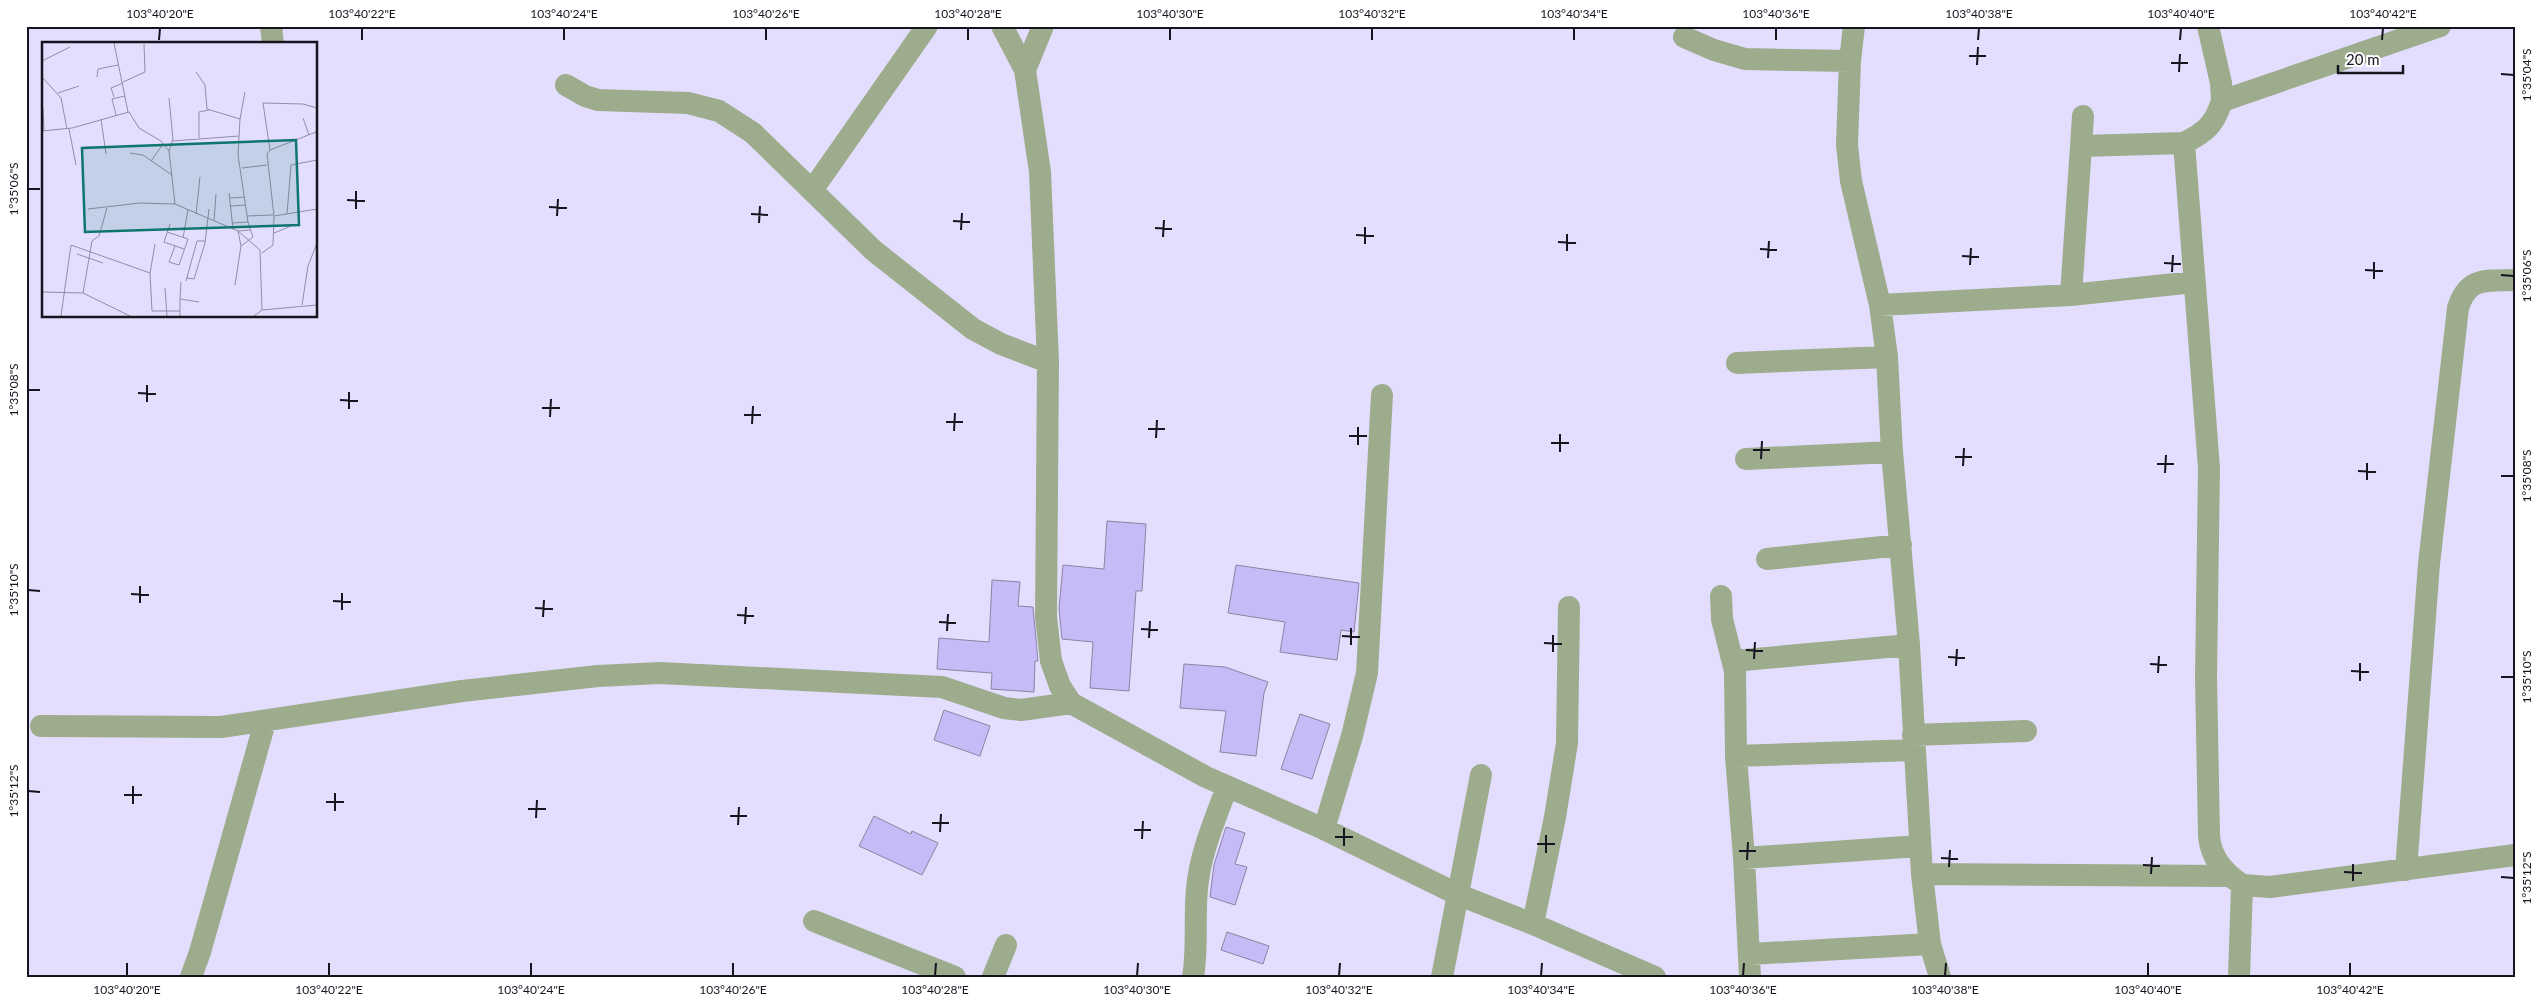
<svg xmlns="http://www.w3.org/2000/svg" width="2541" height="1003" font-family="Lato,sans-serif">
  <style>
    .building { fill: #c6baf7; stroke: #8a85a1 }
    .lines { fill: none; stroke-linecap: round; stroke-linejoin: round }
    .minor { stroke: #9dac8c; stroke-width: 22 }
    .ticks { fill: none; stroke: #16141f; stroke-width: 2 }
    .inset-road { fill: none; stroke: #928da5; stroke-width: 1 }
    .view { fill: #0f766e; fill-opacity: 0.15; stroke: #0f766e; stroke-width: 2.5 }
    .inset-edge { fill: none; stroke: #16141f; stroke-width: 2.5 }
    .neatline { fill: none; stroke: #16141f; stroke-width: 2 }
    .ticks-label { font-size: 12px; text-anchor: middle; fill: #16141f }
  </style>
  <rect width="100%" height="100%" fill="#e4defe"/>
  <path class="building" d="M1107,521L1146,524L1142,591H1136L1129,691L1090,688L1093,642L1062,639L1059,609L1063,565L1104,569Z
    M1236,565L1359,583L1354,632L1341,630L1337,660L1280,652L1285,622L1228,613Z
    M992,580L1020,582L1018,606L1033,607L1038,661H1035L1034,692L991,689L992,673L937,669L939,638L989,642Z
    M1184,664L1225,667L1268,682L1264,693L1256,756L1220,752L1226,711L1180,708Z
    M944,710L990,726L980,756L934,740Z
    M1300,714L1330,724L1312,779L1281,769Z
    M874,816L911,834L912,831L938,843L922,875L859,846Z
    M1226,827L1245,833L1235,864L1247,867L1235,905L1210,897L1214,865Z
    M1227,932L1269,946L1263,964L1221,950Z"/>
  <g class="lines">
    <path class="minor" d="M271,26L273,44
      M1002,26L1025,70L1040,172L1048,362L1046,617L1051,661L1060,686L1071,703L1206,777L1324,829L1459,895L1533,924L1655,977
      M1854,26L1850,61L1847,145L1851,181L1880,305L1887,357L1892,452L1909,645L1922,874L1930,944L1940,977
      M2208,26L2221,83L2222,101L2440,26
      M1684,37L1714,50L1745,59L1850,61
      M1025,70L1043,26
      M566,85L585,96L598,100L688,103L719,111L753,133L873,250L973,329L1001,344L1048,362
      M2222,101C2214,125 2206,132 2184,143L2209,468L2206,677L2209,836C2211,859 2224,872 2242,885
      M2082,146L2184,143
      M813,189L927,26
      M2071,295L2083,116
      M1880,305L2071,295L2194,282
      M1737,363L1887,357
      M1746,459L1892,452
      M1767,559L1901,545
      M1721,596L1722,619L1735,671L1736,756L1744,858L1750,977
      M1733,661L1909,645
      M41,726L221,727L462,691L598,676L660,673L942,687L1004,708L1021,710L1071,703
      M1913,735L2026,731
      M1736,756L1913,750
      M1324,829L1352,736L1367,673L1382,395
      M1744,858L1919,846
      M2406,870L2429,564L2458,308C2468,276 2486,281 2515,280
      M1922,874L2229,876
      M814,921L955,977
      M1533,924L1555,817L1567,743L1569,607
      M1750,954L1930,944
      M191,977L200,952L265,722
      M993,977L1006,945
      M1193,977C1198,948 1194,918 1197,889C1200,853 1215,820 1227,787
      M1442,977L1481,775
      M2239,977L2242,885L2270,887L2515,855"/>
  </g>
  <path class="ticks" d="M159,40L160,28M362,40V28M564,40V28M766,40V28M968,40V28M1170,40V28M1372,40V28M1574,40V28M1776,40V28M1978,40L1979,28M2180,40L2181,28M2382,40L2383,28M1969,56H1986M2171,63H2188M1977,65L1978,47M2179,72L2180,54M2501,74L2514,75M28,189H40M347,200L365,201M549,207L567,208M356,209V191M751,214L768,215M557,216L558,199M953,221L970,222M759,223L760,206M1155,228L1172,229M961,230L962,213M1356,235L1374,236M1163,237L1164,220M1558,242L1576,243M1365,244V227M1760,249L1777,250M1567,251V234M1962,256L1979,257M1768,258L1769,241M2164,263L2181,264M1970,265L1971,248M2365,270L2383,271M2172,272L2173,255M2501,275L2514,276M2374,279V262M28,390H40M138,393L156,394M340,400L358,401M147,402V385M542,408H560M349,409V392M744,415H761M550,417L551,399M946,422H963M752,424L753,406M1148,429H1165M954,431L955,413M1349,436H1367M1156,438L1157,420M1551,443H1569M1358,445V427M1753,450H1770M1560,452V434M1955,457H1972M1761,459L1762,441M2157,464H2174M1963,466L1964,448M2358,471L2376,472M2165,473L2166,455M2501,476H2514M2367,480V463M28,590L40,591M131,594L149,595M333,601L351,602M140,603V586M535,608L553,609M342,610V593M737,615L754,616M543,617L544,600M939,622L956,623M745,624L746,607M1141,629L1158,630M947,631L948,614M1342,636L1360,637M1149,638L1150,621M1544,643L1562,644M1351,645V628M1746,650L1763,651M1553,652V635M1948,657L1965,658M1754,659L1755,642M2150,664L2167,665M1956,666L1957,649M2351,671L2369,672M2158,673L2159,656M2501,677H2514M2360,681V663M28,791L40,792M124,795H142M326,802H344M133,804V786M528,809H546M335,811V793M730,816H747M536,818L537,800M932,823H949M738,825L739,807M1134,830H1151M940,832L941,814M1335,837H1353M1142,839L1143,821M1537,844H1555M1344,846V828M1739,851H1756M1546,853V835M1941,858L1958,859M1747,860L1748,842M2143,865L2160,866M1949,867L1950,850M2344,872L2362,873M2151,874L2152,857M2501,877L2514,878M2353,881V864M127,976V963M329,976V963M531,976V963M733,976V963M935,976L936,963M1137,976L1138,963M1339,976L1340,963M1541,976L1542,963M1743,976L1744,963M1945,976L1946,963M2148,976V963M2350,976V963"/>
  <g transform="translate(42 42)">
    <rect width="275" height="275" fill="#e4defe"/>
    <path class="inset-road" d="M72,1L86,70M0,19L28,5M154,30L163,43L165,67L198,77L196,113L206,180L211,195L199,204L193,243M0,35L19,56L25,87M55,35L56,27L76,23M81,40L103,30L102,2M16,51L37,44M72,55L69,46L81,41M1,66L2,89M275,66L261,62L221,61L228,108L274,90L275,95M74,73L70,57L83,54M261,76L267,93M59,77L64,112M198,77L203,50M27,87L34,123M0,89L30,86L87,70L97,86L119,99L127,109L133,162L196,189L218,208L220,268M157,96V70L167,68M130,99L197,94M228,108L225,112L232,174M127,109L131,97L127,56M88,111L101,113L130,133M109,119L121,102M200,126L225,123M187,151L191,187M188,156L203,155M189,164L204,163M46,167L98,161L133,162M154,172L158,135M245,172L249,123L275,118M205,174L231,173M172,179L174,152M190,181L206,180M128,182L122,200L142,207M125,190L146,197L137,223L127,220L133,204M232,191L249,184M141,196L146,168M199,204L196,189L208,188M220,211L231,203L232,174L275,167M35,212L61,221M108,231L113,202M145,236L152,237L163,201L167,167M144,239L155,199H163M123,246L125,274M0,250L41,251L50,199L57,194L65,166M41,251L88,274M138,257L139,240M260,263L266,224L275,201M19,274L29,203L108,231L110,269H138M138,274V257L157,260M212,274L220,268L275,263"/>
    <path class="view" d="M254,98L257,183L43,190L40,106Z"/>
    <rect width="275" height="275" class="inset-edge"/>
  </g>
  <rect width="2541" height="1003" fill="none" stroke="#ffffff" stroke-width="55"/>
  <path d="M2338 65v8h65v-8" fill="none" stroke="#16141f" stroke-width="2.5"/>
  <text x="2346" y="65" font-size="15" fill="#16141f" stroke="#ffffff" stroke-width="4" paint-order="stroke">20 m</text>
  <rect x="28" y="28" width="2486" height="948" class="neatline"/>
  <g class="ticks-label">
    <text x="160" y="18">103°40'20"E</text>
    <text x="362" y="18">103°40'22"E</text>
    <text x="564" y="18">103°40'24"E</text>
    <text x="766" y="18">103°40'26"E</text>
    <text x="968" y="18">103°40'28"E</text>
    <text x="1170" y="18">103°40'30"E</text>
    <text x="1372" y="18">103°40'32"E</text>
    <text x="1574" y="18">103°40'34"E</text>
    <text x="1776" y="18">103°40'36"E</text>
    <text x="1979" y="18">103°40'38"E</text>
    <text x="2181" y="18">103°40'40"E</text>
    <text x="2383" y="18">103°40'42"E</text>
    <text transform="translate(2527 75) rotate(-90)" y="4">1°35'04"S</text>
    <text transform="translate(14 189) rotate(-90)" y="4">1°35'06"S</text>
    <text transform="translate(2527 276) rotate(-90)" y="4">1°35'06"S</text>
    <text transform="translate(14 390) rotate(-90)" y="4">1°35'08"S</text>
    <text transform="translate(2527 476) rotate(-90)" y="4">1°35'08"S</text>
    <text transform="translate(14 590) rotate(-90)" y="4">1°35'10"S</text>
    <text transform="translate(2527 677) rotate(-90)" y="4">1°35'10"S</text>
    <text transform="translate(14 791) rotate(-90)" y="4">1°35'12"S</text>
    <text transform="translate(2527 878) rotate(-90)" y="4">1°35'12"S</text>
    <text x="127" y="994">103°40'20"E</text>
    <text x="329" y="994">103°40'22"E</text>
    <text x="531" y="994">103°40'24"E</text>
    <text x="733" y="994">103°40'26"E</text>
    <text x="935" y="994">103°40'28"E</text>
    <text x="1137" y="994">103°40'30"E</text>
    <text x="1339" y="994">103°40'32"E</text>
    <text x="1541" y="994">103°40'34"E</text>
    <text x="1743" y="994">103°40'36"E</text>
    <text x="1945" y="994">103°40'38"E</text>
    <text x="2148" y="994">103°40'40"E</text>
    <text x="2350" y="994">103°40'42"E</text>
  </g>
</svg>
